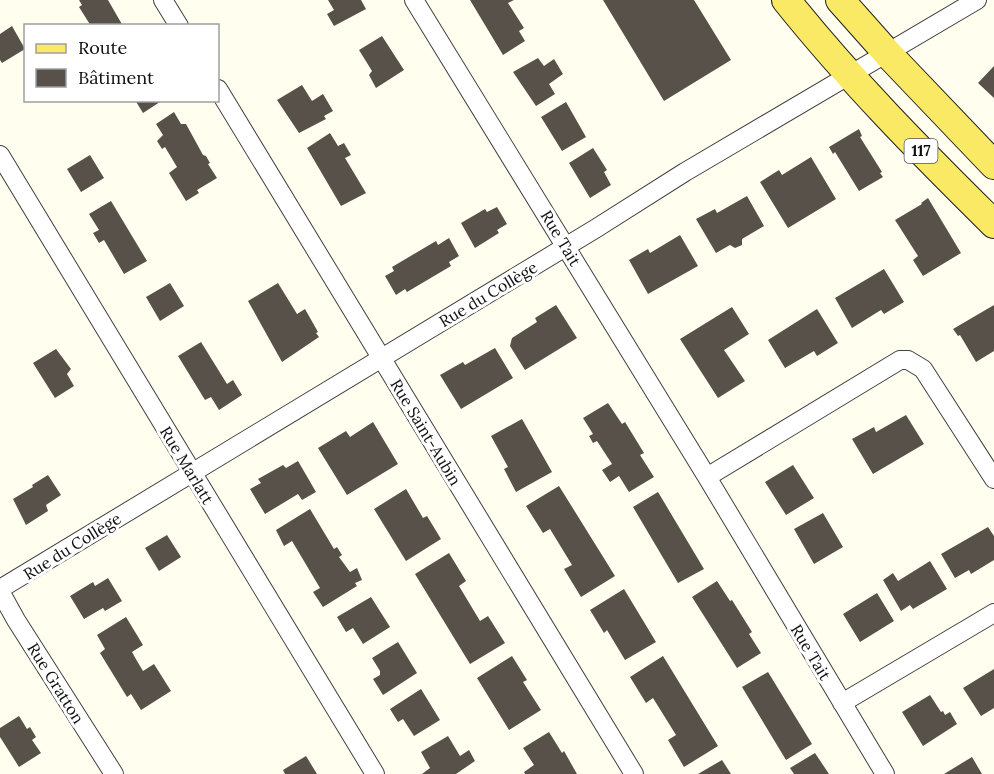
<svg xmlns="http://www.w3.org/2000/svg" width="994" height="774" font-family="Lora,serif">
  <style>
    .building { fill: #57514a }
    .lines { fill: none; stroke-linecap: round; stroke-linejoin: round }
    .street-casing { stroke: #414141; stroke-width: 20 }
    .primary-casing { stroke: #1f1f1f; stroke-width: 30 }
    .street { stroke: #fff; stroke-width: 18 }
    .primary { stroke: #f9e965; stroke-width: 28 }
    .labels { text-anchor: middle; stroke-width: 6; stroke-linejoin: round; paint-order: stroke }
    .shield { fill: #fff; stroke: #565656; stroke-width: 1.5 }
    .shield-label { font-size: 15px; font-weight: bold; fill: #0e0e0e }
    .street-label { font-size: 16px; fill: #0e0e0e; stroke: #fff }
  </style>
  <rect width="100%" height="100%" fill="#fffeef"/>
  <path class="building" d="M79,0H108L123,26H91L79,7L82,5Z
    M328,0H361L366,9L334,26L327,14L334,10Z
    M470,0H514L508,3L524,28L519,31L525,41L503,55Z
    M603,0H694L731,60L664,101Z
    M12,26L25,49L2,63L0,60V34Z
    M382,36L404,70L376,88L369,75L372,71L359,50Z
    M538,58L544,66L554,59L563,74L549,84L555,94L536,106L513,72Z
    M994,66V98L978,83Z
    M302,85L312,101L323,94L333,111L324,116L326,119L299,133L277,100Z
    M135,100H163L143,113Z
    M566,102L586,137L562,151L541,117Z
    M174,112L181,124H186L203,155L206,156L210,163L208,164L217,178L197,190L199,193L186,201L169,173L177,167L165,147L162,149L157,141L163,135L156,124Z
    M859,129L862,136L860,137L882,172L880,173L883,177L859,191L835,152L833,154L829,147Z
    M330,133L338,146L344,143L351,155L345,158L366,193L341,206L307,148Z
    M593,148L607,170L604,172L611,185L590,198L569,163Z
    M90,155L104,178L81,192L67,169Z
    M811,157L836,199L788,228L760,182L779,170L782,175Z
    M747,196L764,226L742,239V245L735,248L730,245L716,253L696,219L715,209L717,213Z
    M928,198L961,253L923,276L913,260L918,256L895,220L922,204L921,203Z
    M111,201L147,261L124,274L104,240L99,243L93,233L99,230L89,214Z
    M497,207L507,224L497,230L499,233L475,248L461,223L485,209L487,212Z
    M680,235L698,266L648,294L629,260L648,249L650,253Z
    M449,238L459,256L449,262L451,266L407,292L405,289L396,295L385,276L394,271L392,267L436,241L438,245Z
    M884,269L904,302L884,314L881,310L852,328L835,298Z
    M170,283L184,306L160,321L146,297Z
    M278,283L297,314L305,309L318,332L316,333L319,337L282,362L248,301Z
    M556,305L577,338L525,370L510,346L512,338L537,322L535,318Z
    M994,305V351L976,362L960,335L958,336L953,329Z
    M732,307L749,334L724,350L745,381L718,398L680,339Z
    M817,309L838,343L817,356L814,351L785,368L768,340Z
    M201,342L227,384L233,380L242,395L219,410L211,397L205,400L178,356Z
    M495,348L513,378L461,409L440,375L463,362L465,365Z
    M56,349L71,369L67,374L74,386L55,398L33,363Z
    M608,403L622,424L625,422L644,453L640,455L654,477L629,492L619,476L610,482L602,470L612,464L597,441L593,443L589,436L593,434L583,418Z
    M906,415L924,444L873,474L852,439L874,427L876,432Z
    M522,419L552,472L516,492L504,469L508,467L491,436Z
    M373,422L398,464L347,495L318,448L346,431L350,437Z
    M298,461L316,492L302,500L298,494L265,514L250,489L261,483L258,479L283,465L286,468Z
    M793,465L814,498L786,515L765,482Z
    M48,475L61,495L46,505L48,511L26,525L13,499L33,487L32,485Z
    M559,486L615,576L581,597L564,569L572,565L550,529L543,533L526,506Z
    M406,489L423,518L427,516L441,539L406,561L374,509Z
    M658,492L704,569L678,583L633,507Z
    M310,509L334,549L337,547L342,555L339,557L350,572L357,568L362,580L355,583L357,586L323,607L313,592L320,588L292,541L284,546L276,530Z
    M823,513L843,547L814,564L794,529Z
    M988,527L994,536V560L971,574L969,570L955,578L941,554Z
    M167,535L181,557L159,571L145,548Z
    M449,553L466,581L459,586L480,621L488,616L505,643L470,664L415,574Z
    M930,561L947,589L913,609L910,605L901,611L883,580L893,573L898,581Z
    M108,578L122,601L105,611L103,608L84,619L70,596L93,582L95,586Z
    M717,581L730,601L732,600L752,632L749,634L761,653L737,668L692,597Z
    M624,589L656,642L625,660L607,630L604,633L590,610Z
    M877,593L894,621L860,642L843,614Z
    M371,597L390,627L363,644L353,628L346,632L337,617Z
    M126,617L143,645L132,652L137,661L143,671L154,664L171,691L141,710L131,694L127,697L100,653L105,649L97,635Z
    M398,642L417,673L383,695L373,679L380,675V671L372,658Z
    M512,656L527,680L523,682L541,710L509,730L477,678Z
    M663,656L718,746L684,767L668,740L676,735L653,698L646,703L630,677Z
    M994,669V708L981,716L963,688Z
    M768,672L812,744L786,760L742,687Z
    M421,689L440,720L414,736L403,719L398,722L390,709Z
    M930,695L941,712L943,711L945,715L950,712L957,724L923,746L902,712Z
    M19,716L27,729L30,727L36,737L32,740L41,753L19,767L0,737V728Z
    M549,732L562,753L564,751L577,774H525L524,772L534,765L523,748Z
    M448,736L460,756L469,750L475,761L456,774H422L430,768L421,752Z
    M815,753L829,774H794L790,768Z
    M306,756L317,774H285L283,770Z
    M972,757L982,774H944Z
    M722,760L731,774H698Z"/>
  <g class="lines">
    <defs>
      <path id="street" d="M163,0L179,26
        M414,0L707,477L885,774
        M218,89L634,774
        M0,155L375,774
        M707,477L900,360H908L923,369L994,479
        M0,589L595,229L685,172L977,0
        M0,591L16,620L114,774
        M842,703L994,613"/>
      <path id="primary" d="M786,0C850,80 921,152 994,224
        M840,0L888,54L994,165"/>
    </defs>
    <use href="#street" class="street-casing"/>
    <use href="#primary" class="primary-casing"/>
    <use href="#street" class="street"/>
    <use href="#primary" class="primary"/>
  </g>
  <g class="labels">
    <rect class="shield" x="904.5" y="139" width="33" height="24" rx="4.5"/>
    <g class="shield-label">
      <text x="921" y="156">117</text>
    </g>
    <g class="street-label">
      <text transform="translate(561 238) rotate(59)" y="6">Rue Tait</text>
      <text transform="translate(488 294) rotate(-31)" y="6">Rue du Collège</text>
      <text transform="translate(426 432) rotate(59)" y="6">Rue Saint-Aubin</text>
      <text transform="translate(187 465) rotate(59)" y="6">Rue Marlatt</text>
      <text transform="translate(72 546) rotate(-32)" y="6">Rue du Collège</text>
      <text transform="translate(811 652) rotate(59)" y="6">Rue Tait</text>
      <text transform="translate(56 683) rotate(58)" y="6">Rue Gratton</text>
    </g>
  </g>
  <rect x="24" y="24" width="195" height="78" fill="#ffffff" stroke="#9f9f9f" stroke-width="1.5"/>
  <rect x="36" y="44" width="30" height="9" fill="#f9e965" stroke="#9f9f9f" stroke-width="1.5"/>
  <text x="78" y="54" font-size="18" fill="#0e0e0e">Route</text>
  <rect x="36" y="69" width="30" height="18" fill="#57514a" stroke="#9f9f9f" stroke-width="1.5"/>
  <text x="78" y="84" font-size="18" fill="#0e0e0e">Bâtiment</text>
</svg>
